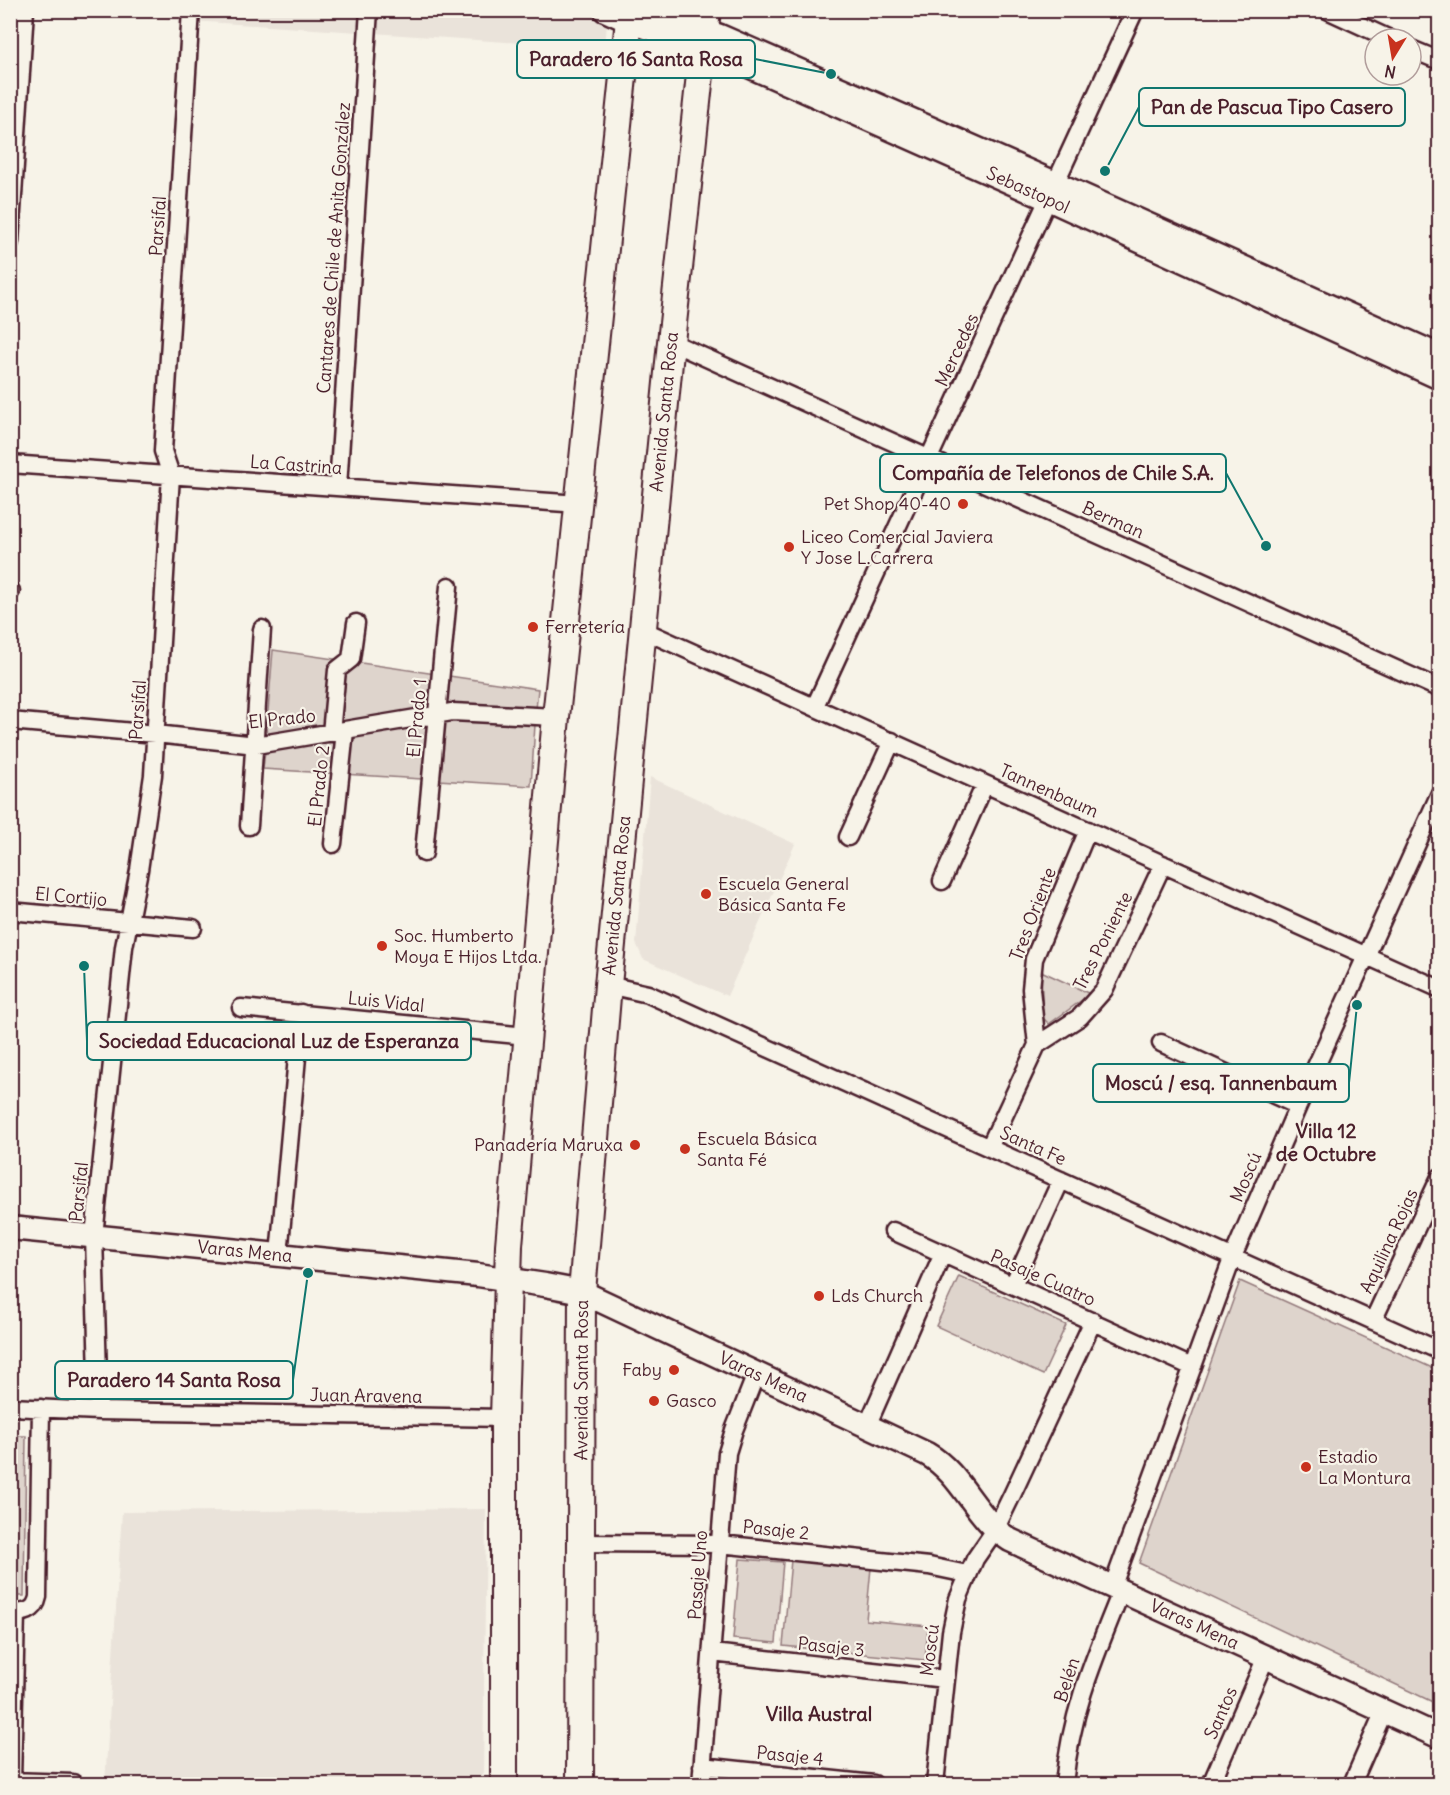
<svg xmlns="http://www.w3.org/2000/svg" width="1450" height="1795" font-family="Delius,sans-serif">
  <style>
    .built { fill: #eae3da }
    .green { fill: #ded4cc; stroke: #947a7c; stroke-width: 1.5 }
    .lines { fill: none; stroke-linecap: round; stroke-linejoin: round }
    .street-casing { stroke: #4a1f2b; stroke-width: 21 }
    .secondary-casing { stroke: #4a1f2b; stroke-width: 27 }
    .primary-casing { stroke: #4a1f2b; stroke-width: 30 }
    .street { stroke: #f7f3e8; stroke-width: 16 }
    .secondary { stroke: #f7f3e8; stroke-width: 22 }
    .primary { stroke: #f7f3e8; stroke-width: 26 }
    .poi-dot { fill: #c8321e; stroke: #f7f3e8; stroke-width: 2 }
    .labels { text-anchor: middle; stroke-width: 4.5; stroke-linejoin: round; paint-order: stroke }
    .street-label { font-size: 18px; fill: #4a1f2b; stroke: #f7f3e8 }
    .poi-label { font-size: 18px; fill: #4a1f2b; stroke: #f7f3e8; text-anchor: start }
    .neighbourhood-label { font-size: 20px; font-weight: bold; fill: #4a1f2b; stroke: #f7f3e8 }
    .leader { fill: none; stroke: #0f766e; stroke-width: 2 }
    .callout-dot { fill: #0f766e; stroke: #f7f3e8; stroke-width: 2 }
    .callout { fill: #f7f3e8; stroke: #0f766e; stroke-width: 2 }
    .callout-label { font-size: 20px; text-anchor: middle; font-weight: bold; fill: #4a1f2b }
  </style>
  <rect width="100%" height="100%" fill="#f7f3e8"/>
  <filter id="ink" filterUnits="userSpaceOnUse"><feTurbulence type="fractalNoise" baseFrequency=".0167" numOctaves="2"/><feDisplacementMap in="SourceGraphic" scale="12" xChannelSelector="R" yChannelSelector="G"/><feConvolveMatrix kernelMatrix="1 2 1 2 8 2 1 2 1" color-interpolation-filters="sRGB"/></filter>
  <g filter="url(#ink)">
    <path class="built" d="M43,11H608L605,48H597Z
      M650,777L795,844L727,996L643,959L636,943Z
      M486,1509L483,1784H105L122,1512Z"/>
    <path class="green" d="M273,650L538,689L536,709L266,736Z
      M452,720L535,725L531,786L263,769L265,751Z
      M1041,971L1090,994L1049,1024L1043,1018Z
      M959,1276L1066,1325L1043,1375L936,1326Z
      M1240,1281L1439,1371V1705L1139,1563Z
      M11,1436H26L24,1596H11Z
      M740,1559L783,1562L776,1643L733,1639Z
      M791,1560L871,1568L866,1620L928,1626L925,1660L783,1646Z"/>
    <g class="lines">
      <defs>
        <path id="street" d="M1327,10L1390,39
          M1411,49L1440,61
          M10,242L25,10
          M671,342L1440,689
          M10,464L579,504
          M338,487L369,10
          M10,592L11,591
          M643,630L1440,989
          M815,706L1135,10
          M10,721L156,734L256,745L452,712L556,717
          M331,733L337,670L351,659L356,623
          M249,826L262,629
          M848,837L892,741
          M333,844L345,731
          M424,853L449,586
          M942,881L985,784
          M10,911L193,928
          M608,985L648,994L1440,1351
          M241,1008L527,1036
          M1161,1043L1298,1106
          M1037,1045L1080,1017L1104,990L1163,864
          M989,1148L1037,1045L1031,989L1034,959L1088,830
          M893,1231L1192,1367
          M279,1255L301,1013
          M1013,1285L1061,1180
          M1373,1321L1440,1177
          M10,1407L99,1411L504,1418
          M99,1411L94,1236L124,947L139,870L153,775L171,475L163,451L191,10
          M867,1426L943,1253
          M580,1543L720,1544L929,1566L967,1574
          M1112,1588L1232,1259L1298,1106L1440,793
          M10,1613C24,1613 35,1612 38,1597L41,1408
          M712,1653L945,1679
          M702,1766L874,1784
          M10,1781L73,1783
          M12,1781L16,1613
          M701,1784L727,1453L734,1430L756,1374
          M935,1784L951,1632L958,1599L975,1559L995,1530L1012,1495L1093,1321
          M1064,1784C1071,1711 1094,1659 1121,1592
          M1211,1784L1266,1657
          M1352,1784L1384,1711"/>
        <g id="secondary">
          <path id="s1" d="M605,10L629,21L724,55L1048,199L1440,378"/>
          <path d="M658,14L720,36L1071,190L1440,356"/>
          <path id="s2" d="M10,1228L478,1275L545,1285L582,1292L927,1454C963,1475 975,1518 1010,1540L1440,1737"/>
        </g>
        <g id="primary">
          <path d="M504,1784V1418L509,1245L556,717L630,10"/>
          <path id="s3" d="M580,1784L582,1292L608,985L671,342L707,10"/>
        </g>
      </defs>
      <use href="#street" class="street-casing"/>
      <use href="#secondary" class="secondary-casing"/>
      <use href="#primary" class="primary-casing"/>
      <use href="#street" class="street"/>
      <use href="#secondary" class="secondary"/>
      <use href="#primary" class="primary"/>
    </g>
  </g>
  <g class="poi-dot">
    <circle cx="963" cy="504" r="6"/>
    <circle cx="789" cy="547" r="6"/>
    <circle cx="533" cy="627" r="6"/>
    <circle cx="706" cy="894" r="6"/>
    <circle cx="382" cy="946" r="6"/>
    <circle cx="635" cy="1145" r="6"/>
    <circle cx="685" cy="1149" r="6"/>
    <circle cx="819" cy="1296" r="6"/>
    <circle cx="674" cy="1370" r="6"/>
    <circle cx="654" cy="1401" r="6"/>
    <circle cx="1306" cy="1467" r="6"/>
  </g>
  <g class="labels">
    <g class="street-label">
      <text dy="6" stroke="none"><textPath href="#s1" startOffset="460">Sebastopol</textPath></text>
      <text transform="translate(158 226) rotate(-86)" y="6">Parsifal</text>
      <text transform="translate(334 248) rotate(-86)" y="6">Cantares de Chile de Anita González</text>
      <text transform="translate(957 350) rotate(-65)" y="6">Mercedes</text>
      <text dy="6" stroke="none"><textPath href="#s3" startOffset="1376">Avenida Santa Rosa</textPath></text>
      <text transform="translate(296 465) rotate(4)" y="6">La Castrina</text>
      <text transform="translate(1113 520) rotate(24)" y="6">Berman</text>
      <text transform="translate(138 710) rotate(-86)" y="6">Parsifal</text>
      <text transform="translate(417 718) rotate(-85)" y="6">El Prado 1</text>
      <text transform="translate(282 719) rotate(-6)" y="6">El Prado</text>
      <text transform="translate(319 786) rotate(-84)" y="6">El Prado 2</text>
      <text transform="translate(1049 791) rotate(24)" y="6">Tannenbaum</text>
      <text dy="6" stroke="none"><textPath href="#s3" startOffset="890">Avenida Santa Rosa</textPath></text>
      <text transform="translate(71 897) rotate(5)" y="6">El Cortijo</text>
      <text transform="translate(1033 914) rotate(-69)" y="6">Tres Oriente</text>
      <text transform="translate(1103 941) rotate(-63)" y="6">Tres Poniente</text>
      <text transform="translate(386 1002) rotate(6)" y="6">Luis Vidal</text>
      <text transform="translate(1033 1146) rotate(24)" y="6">Santa Fe</text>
      <text transform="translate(1246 1177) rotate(-67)" y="6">Moscú</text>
      <text transform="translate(79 1192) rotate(-84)" y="6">Parsifal</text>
      <text transform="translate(1389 1241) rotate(-65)" y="6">Aquilina Rojas</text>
      <text dy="6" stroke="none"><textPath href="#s2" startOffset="236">Varas Mena</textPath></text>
      <text transform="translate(1043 1278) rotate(24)" y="6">Pasaje Cuatro</text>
      <text dy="6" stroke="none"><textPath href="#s2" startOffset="776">Varas Mena</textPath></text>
      <text dy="6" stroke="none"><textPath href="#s3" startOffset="404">Avenida Santa Rosa</textPath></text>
      <text transform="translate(366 1396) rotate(1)" y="6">Juan Aravena</text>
      <text transform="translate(776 1530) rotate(6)" y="6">Pasaje 2</text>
      <text transform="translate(698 1575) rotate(-86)" y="6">Pasaje Uno</text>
      <text dy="6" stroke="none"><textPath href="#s2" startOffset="1280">Varas Mena</textPath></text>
      <text transform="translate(831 1647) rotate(6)" y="6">Pasaje 3</text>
      <text transform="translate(930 1650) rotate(-83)" y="6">Moscú</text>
      <text transform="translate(1067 1680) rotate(-72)" y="6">Belén</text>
      <text transform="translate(1221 1713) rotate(-66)" y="6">Santos</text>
      <text transform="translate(790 1756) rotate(6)" y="6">Pasaje 4</text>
    </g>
    <g class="poi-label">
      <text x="951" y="510" text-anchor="end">Pet Shop 40-40</text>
      <text x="801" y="543">Liceo Comercial Javiera<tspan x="801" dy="21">Y Jose L.Carrera</tspan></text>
      <text x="545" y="633">Ferretería</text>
      <text x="718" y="890">Escuela General<tspan x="718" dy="21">Básica Santa Fe</tspan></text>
      <text x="394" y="942">Soc. Humberto<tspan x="394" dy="21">Moya E Hijos Ltda.</tspan></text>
      <text x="697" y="1145">Escuela Básica<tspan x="697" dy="21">Santa Fé</tspan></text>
      <text x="623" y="1151" text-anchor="end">Panadería Maruxa</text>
      <text x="831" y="1302">Lds Church</text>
      <text x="662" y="1376" text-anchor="end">Faby</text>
      <text x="666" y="1407">Gasco</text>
      <text x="1318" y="1463">Estadio<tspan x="1318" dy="21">La Montura</tspan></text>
    </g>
    <g class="neighbourhood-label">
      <text x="1326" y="1138">Villa 12<tspan x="1326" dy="23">de Octubre</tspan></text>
      <text x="819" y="1721">Villa Austral</text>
    </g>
  </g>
  <path class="leader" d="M831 74L755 59M1105 171L1139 107M1266 546L1226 473M84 966L87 1041M1357 1005L1349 1083M308 1273L293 1380"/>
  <g class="callout-dot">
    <circle cx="831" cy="74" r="6"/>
    <circle cx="1105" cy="171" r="6"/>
    <circle cx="1266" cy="546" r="6"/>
    <circle cx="84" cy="966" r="6"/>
    <circle cx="1357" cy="1005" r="6"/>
    <circle cx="308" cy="1273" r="6"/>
  </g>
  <g class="callout">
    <rect x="517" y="40" width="238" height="38" rx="6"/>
    <rect x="1139" y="88" width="266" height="38" rx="6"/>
    <rect x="880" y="454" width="346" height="38" rx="6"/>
    <rect x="87" y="1022" width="384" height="38" rx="6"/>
    <rect x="1093" y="1064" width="256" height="38" rx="6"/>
    <rect x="55" y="1361" width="238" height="38" rx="6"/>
  </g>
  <g class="callout-label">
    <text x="636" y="66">Paradero 16 Santa Rosa</text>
    <text x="1272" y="114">Pan de Pascua Tipo Casero</text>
    <text x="1053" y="480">Compañía de Telefonos de Chile S.A.</text>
    <text x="279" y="1048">Sociedad Educacional Luz de Esperanza</text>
    <text x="1221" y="1090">Moscú / esq. Tannenbaum</text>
    <text x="174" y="1387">Paradero 14 Santa Rosa</text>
  </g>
  <rect width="1450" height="1795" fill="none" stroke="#f7f3e8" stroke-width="36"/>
  <rect x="18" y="18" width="1414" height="1759" fill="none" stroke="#4a1f2b" stroke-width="2" filter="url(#ink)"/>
  <g transform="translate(1393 57) rotate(191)"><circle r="28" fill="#f7f3e8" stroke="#b29e9c" stroke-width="1.5"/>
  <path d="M0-4.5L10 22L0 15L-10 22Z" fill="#c8321e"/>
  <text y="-9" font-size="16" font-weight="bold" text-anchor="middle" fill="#4a1f2b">N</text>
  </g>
</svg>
